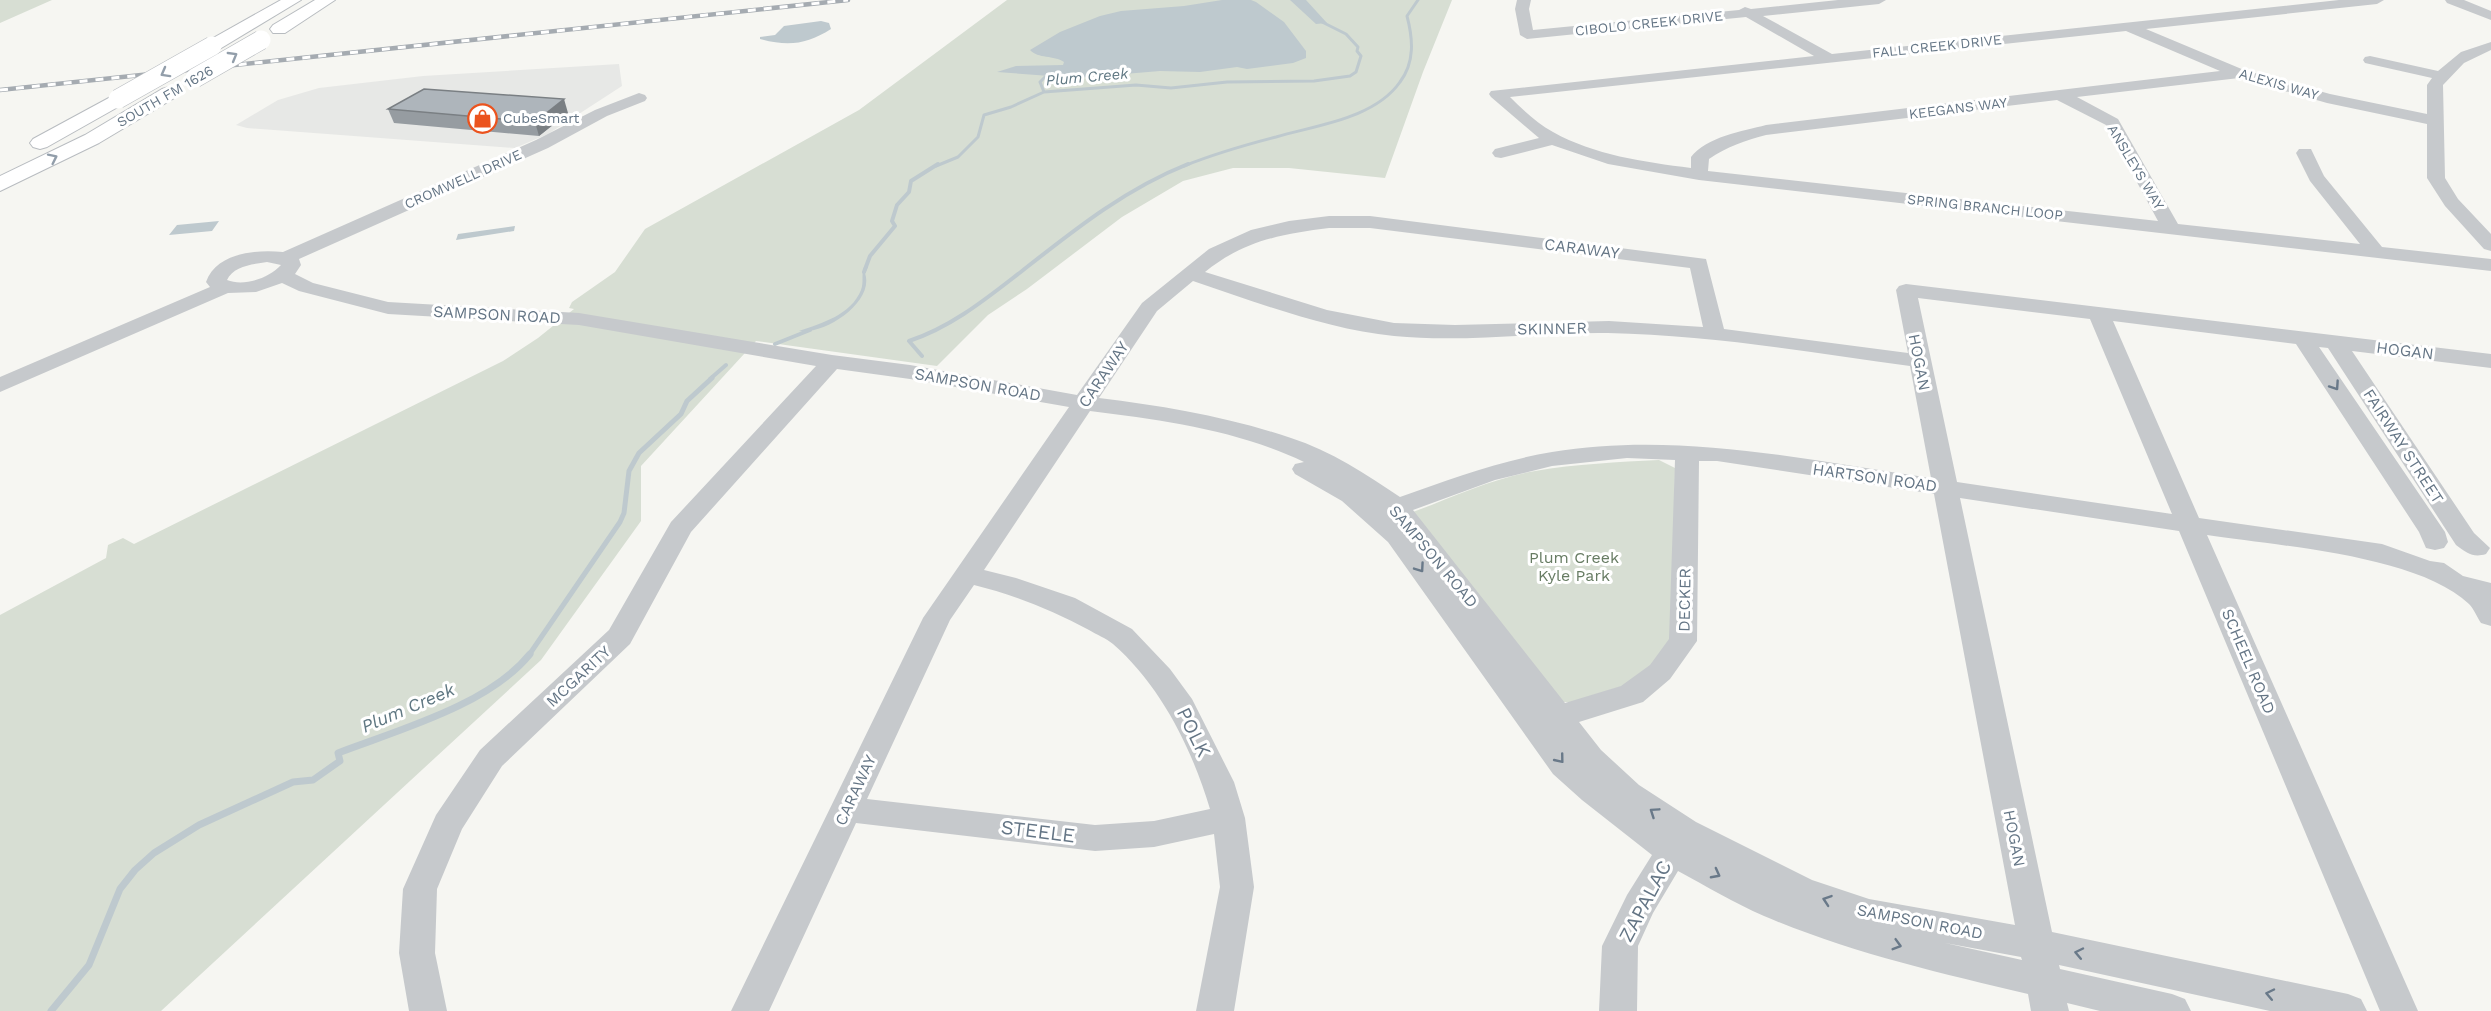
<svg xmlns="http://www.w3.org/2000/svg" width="2491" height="1011" font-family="'Work Sans',sans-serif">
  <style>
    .built { fill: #e7e8e6 }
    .green { fill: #d7ded3 }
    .water { fill: #bec9ce }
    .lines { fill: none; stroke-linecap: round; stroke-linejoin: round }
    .stream-far3 { stroke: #bec9ce; stroke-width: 3 }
    .stream-far2 { stroke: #bec9ce; stroke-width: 4 }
    .stream-far1 { stroke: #bec9ce; stroke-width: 5 }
    .stream { stroke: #bec9ce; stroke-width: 7 }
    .major-casing { stroke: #b8bcc0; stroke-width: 2 }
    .minor { fill: #c6c9cc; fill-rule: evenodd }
    .major { fill: #fff; fill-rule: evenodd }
    .rail-casing { stroke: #a5abb1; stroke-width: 4.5 }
    .rail { stroke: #fff; stroke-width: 3; stroke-dasharray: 8; stroke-linecap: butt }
    .major-bridge-casing { stroke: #b8bcc0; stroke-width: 20; stroke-linecap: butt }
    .major-bridge { stroke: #fff; stroke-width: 19 }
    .wall { fill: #969ca1 }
    .shaded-wall { fill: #7a7f83 }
    .building { fill: #aeb5bb; stroke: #7a7f83; stroke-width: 1.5 }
    .oneway { stroke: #929eaa }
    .oneway2 { stroke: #697989 }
    .labels { text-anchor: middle; stroke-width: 6; stroke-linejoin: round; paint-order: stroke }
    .far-street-label { font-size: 14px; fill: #647585; stroke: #fff }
    .far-poi-label { font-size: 14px; fill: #647585; stroke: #fff; text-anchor: start }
    .far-water-label { font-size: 15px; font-style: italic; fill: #5f7782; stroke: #fff }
    .street-label { font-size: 16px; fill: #647585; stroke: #fff }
    .park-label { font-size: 16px; fill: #677c63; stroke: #fff }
    .water-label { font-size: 18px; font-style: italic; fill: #5f7782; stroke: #fff }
    .near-street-label { font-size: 20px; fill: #647585; stroke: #fff }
  </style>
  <rect width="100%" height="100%" fill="#f6f6f2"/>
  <path class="built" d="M619,64L622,86L548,134L515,148L247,128L236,125L278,100L319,88L423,76Z"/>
  <path class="green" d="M0,0H52L0,23Z
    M1007,0H1452L1423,72L1385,178L1289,168H1233L1183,181L1122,217L1027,289L988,315L937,366L756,341L641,466V521L541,660L161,1011H0V615L106,558L108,545L123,538L134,544L503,361L538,338L574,309L569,308L572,302L615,272L645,229L859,110Z
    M1659,460L1675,468L1672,636L1653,666L1623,686L1571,702H1560L1413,512C1453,497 1493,478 1535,471C1576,464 1618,462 1659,460Z"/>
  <path class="water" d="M1222,0H1251L1256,2L1284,22L1306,51V58L1293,63L1247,69L1237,67L1200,72L1160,71L1077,78L997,72L1016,66L1063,65L1064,62C1054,55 1038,59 1030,50L1060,32L1100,16L1121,11L1184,6Z
    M1290,0H1306L1327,23L1316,24Z
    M821,21L829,23L831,29C807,44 789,47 760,39V37L775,35L784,26Z
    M219,221L212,231L169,235L177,225Z
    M515,226L514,231L456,240L458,234Z
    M864,267H868L865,273C875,302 825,335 799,331C822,323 851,315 861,290C864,282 861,275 864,267Z"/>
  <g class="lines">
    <path class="stream-far3" d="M1044,92L1040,82L1045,77
      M936,166L958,157L978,137L984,115L1011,107L1044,92L1136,85L1171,88L1227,82L1314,81L1350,76L1356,72L1361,56L1357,51L1358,47L1346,34L1322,22
      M1184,166C1214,154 1245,145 1276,137C1316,125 1374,119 1400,82C1415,62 1413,39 1407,16L1418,0"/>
    <path class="stream-far2" d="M864,272L870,256L895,226L892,221L897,205L909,192L911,181L938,164
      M775,344L810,330
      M922,356L909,341C952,327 987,298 1022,271C1074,230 1125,189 1188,164
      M710,379L726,365"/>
    <path class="stream-far1" d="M529,655L620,522L624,513L629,471L639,453L681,414L687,401L712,378"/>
    <path class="stream" d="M51,1011L89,965L120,889L135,870L154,853L199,825L293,782L313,780L340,761L338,753C398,730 489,705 530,654"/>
    <defs>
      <path id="major" d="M281,0H301L218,50H206L203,46L206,42Z
        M315,0H335L285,33H273L270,29L273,25Z
        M169,87L176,89L179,93L176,97L99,143L0,191V176L85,135L162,89Z
        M118,93L125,95L128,99L125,103L47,147L40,149L33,147L30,143L33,139Z"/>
    </defs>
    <use href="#major" class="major-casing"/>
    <path class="minor" d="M1517,0H1531L1529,9L1533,30L1739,10L1745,7L1751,9L1838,0H1886L1879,4L1763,16L1832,54L2339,0H2384L2377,4L2146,29L2244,70L2330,94L2427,114V85L2432,78L2365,63L2363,60L2365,57L2370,56L2438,71L2461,52L2491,42V50L2464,63L2443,85L2445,178L2458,199L2491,234V251L2484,249L2445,206L2427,178V124L2327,103L2239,78L2077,97L2118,119L2178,224L2360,244L2310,181L2296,153L2299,149H2311L2324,176L2382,247L2491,259V271L1699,180L1608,164L1552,145L1501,158L1495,157L1492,153L1495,149L1539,138L1491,97L1489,94L1491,91L1814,56L1746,17L1527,39L1520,35L1515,9ZM2126,31L2220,71L1766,125C1743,131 1706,137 1691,157V168C1644,162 1594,155 1553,132C1537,123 1523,110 1510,97ZM2057,100L2106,125L2158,221L1708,171L1709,159C1726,147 1746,140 1766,135Z
      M2445,0H2464L2491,11V20L2447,3Z
      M639,93L645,95L647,98L645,101L607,116L548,148L299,259L301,265L295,274L313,283L388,302L579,313L832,355L910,365L1077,395L1142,303L1209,249L1251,230L1289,221L1329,216H1370L1706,259L1724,329L1908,353L1896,290L1899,286L1906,284L2491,354V368L2352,351L2474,533L2490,548L2486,554C2473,558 2467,553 2456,545L2328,348L2319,347L2445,532L2448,542L2444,548L2435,550L2426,548L2419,532L2296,344L2113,321L2199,518L2382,544L2430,561L2444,563L2463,576L2491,583V626L2481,623C2477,617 2474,609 2469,604C2417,555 2278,546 2207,535L2418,1011H2380L2179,531L1960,498L2052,932L2348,994L2361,999L2367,1011H2270L2059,965L2060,969L2172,994L2185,999L2191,1011H2100L2067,1003L2069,1011H2031L2028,994C1939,973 1848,952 1764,916C1734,903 1706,886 1678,871L1653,913L1638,946L1637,1011H1599L1602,946L1627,895L1652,855L1582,800L1553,774L1388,542L1342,501L1295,474L1292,469L1295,464L1304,462C1237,430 1163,420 1090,411L984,570L1016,578L1075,598L1132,629L1170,669L1192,699L1234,782L1245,818L1254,887L1234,1011H1196L1220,887L1214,834L1154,847L1095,851L856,823L769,1011H731L923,618L1069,407L910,379L837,369L691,532L630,644L502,766L462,829L437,889L435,953L447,1011H409L399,953L403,889L436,815L480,750L609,630L671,522L816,366L579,325L388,314L299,291L282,283L256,292L228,293L0,392V377L210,287L206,282C216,253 256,249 283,252L536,140L595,110ZM1329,228H1370L1690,268L1703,327L1609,321L1455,325L1394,323L1327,310L1205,272C1243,241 1281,234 1329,228ZM267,262L281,265C269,278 244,287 227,280C233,266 253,264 267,262ZM1193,281C1259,303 1325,329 1394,336C1465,343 1537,332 1608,333C1709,335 1810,352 1910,366L1931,478C1806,460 1678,431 1552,452C1499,461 1450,479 1400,497C1366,474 1331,451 1291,438C1229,417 1164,406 1099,398L1157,311ZM1918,298L2090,319L2172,514L1957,482ZM1627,458L1675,460L1669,639L1650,665L1621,686L1565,703L1413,510L1495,480L1552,466ZM1699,461H1717L1934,494L2015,925L1869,899L1812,880L1696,822L1639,785L1601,750L1579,722L1643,702L1670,679L1697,641ZM974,585C1014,595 1052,610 1089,630C1097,635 1106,638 1113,644C1161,686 1192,749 1210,809L1154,821L1095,825L867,799L950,620ZM1945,943L2021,957L2022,960Z"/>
    <use href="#major" class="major"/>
    <defs>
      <path id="rail" d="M0,90L848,0"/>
    </defs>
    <use href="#rail" class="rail-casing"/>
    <use href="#rail" class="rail"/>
    <defs>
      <path id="major-bridge" d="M195,78L261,40
        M118,99L212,46"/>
    </defs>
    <use href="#major-bridge" class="major-bridge-casing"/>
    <use href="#major-bridge" class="major-bridge"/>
  </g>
  <path class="wall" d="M388,109L568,113L539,136L394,123Z"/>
  <path class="shaded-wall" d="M564,99L568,113L539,136L535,122Z"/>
  <path class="building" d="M424,89L564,99L535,122L388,109Z"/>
  <defs><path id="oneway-chevron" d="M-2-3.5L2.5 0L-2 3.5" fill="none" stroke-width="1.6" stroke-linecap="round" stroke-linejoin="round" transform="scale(1.5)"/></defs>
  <g class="oneway">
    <use href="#oneway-chevron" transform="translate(233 56) rotate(-30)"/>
    <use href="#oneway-chevron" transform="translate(165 73) rotate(151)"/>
    <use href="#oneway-chevron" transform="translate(53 158) rotate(-26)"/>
  </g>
  <g class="oneway2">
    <use href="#oneway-chevron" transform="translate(2335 386) rotate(56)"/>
    <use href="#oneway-chevron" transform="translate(1420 568) rotate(55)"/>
    <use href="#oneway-chevron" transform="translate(1560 759) rotate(51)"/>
    <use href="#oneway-chevron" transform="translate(1654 812) rotate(-146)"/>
    <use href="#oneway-chevron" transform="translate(1716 874) rotate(28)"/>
    <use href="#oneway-chevron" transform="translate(1827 900) rotate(-161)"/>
    <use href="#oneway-chevron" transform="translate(1897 945) rotate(16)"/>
    <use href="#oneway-chevron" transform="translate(2079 953) rotate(-168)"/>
    <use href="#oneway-chevron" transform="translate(2270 994) rotate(-168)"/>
  </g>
  <defs>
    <symbol id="shop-ring" viewBox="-11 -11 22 22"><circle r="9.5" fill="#fff" stroke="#eb531e" stroke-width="1.5"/><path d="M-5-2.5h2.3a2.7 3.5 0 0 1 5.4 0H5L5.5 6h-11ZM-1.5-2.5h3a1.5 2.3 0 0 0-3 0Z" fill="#eb531e"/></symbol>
  </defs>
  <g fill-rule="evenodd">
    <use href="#shop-ring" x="466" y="102" width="33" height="33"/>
  </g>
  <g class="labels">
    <g class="far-street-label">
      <text transform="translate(1649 23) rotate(-6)" y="5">CIBOLO CREEK DRIVE</text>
      <text transform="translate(1937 46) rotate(-6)" y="5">FALL CREEK DRIVE</text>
      <text transform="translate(2279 84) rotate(16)" y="5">ALEXIS WAY</text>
      <text transform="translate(165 96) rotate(-30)" y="5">SOUTH FM 1626</text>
      <text transform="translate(1958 108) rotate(-7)" y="5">KEEGANS WAY</text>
      <text transform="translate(2136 167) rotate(59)" y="5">ANSLEYS WAY</text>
      <text transform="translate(463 179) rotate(-24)" y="5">CROMWELL DRIVE</text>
      <text transform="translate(1985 207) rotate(6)" y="5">SPRING BRANCH LOOP</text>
    </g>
    <g class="far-poi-label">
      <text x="503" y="123">CubeSmart</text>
    </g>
    <g class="far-water-label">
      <text transform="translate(1087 77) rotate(-5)" y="5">Plum Creek</text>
    </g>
    <g class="street-label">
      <text transform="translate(1582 248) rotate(7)" y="6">CARAWAY</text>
      <text transform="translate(497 314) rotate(3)" y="6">SAMPSON ROAD</text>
      <text transform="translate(1552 328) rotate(-1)" y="6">SKINNER</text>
      <text transform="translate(2405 350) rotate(7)" y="6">HOGAN</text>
      <text transform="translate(1920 362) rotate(79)" y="6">HOGAN</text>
      <text transform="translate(1103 374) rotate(-56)" y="6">CARAWAY</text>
      <text transform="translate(978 384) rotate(10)" y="6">SAMPSON ROAD</text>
      <text transform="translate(2404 446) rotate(57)" y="6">FAIRWAY STREET</text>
      <text transform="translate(1875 477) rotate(8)" y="6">HARTSON ROAD</text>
      <text transform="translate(1434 556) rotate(50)" y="6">SAMPSON ROAD</text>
      <text transform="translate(1684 600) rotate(-89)" y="6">DECKER</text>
      <text transform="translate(2249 661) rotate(67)" y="6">SCHEEL ROAD</text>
      <text transform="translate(578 676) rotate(-43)" y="6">MCGARITY</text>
      <text transform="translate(855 790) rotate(-65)" y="6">CARAWAY</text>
      <text transform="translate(2015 838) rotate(79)" y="6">HOGAN</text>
      <text transform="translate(1920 921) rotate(11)" y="6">SAMPSON ROAD</text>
    </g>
    <g class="park-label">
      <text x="1574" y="563">Plum Creek<tspan x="1574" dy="18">Kyle Park</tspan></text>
    </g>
    <g class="water-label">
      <text transform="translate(408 708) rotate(-23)" y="6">Plum Creek</text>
    </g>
    <g class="near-street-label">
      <text transform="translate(1194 732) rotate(64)" y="7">POLK</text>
      <text transform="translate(1038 831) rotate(7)" y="7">STEELE</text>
      <text transform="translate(1645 901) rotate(-62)" y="7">ZAPALAC</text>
    </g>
  </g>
</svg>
